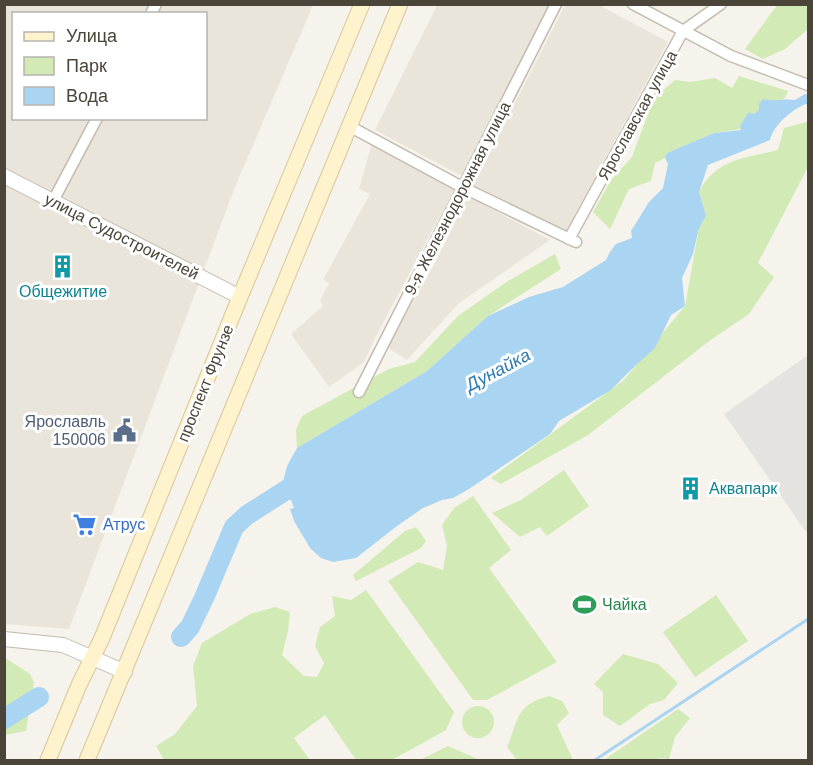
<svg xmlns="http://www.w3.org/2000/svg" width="813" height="765" font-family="Helvetica,sans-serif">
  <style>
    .residential { fill: #eae5da; fill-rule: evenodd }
    .green { fill: #d2eab5 }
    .parking { fill: #e5e3e0 }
    .water { fill: #a9d4f2 }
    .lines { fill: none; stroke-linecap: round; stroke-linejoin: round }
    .stream { stroke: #a9d4f2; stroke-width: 3 }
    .river { stroke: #a9d4f2; stroke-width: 20 }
    .minor-casing { stroke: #c2bbae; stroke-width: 13 }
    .tertiary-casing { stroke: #c2bbae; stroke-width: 16 }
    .secondary-casing { stroke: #d6c79b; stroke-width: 17 }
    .minor { stroke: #fff; stroke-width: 10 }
    .tertiary { stroke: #fff; stroke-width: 14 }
    .secondary { stroke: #fff3cd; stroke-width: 15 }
    .labels { text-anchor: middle; stroke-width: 6; stroke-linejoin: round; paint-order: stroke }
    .street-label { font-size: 16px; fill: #4b4439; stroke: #fff }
    .culture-label { font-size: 16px; fill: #0d838f; stroke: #fff }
    .service-label { font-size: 16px; fill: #4e5e75; stroke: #fff; text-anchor: end }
    .shop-label { font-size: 16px; fill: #366cbe; stroke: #fff; text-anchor: start }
    .leisure-label { font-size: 16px; fill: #27864d; stroke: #fff; text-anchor: start }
    .water-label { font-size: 18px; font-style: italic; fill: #2e7ab2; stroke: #fff }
  </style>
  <rect width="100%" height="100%" fill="#f6f3ec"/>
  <path class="residential" d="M4,5H313L235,187L69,629L5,624ZM14,14H206V118H14Z
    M437,5H550L462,176L375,130Z
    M565,5H599L668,42L566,231L473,185Z
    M372,143L455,188L374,340L364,362L329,387L291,334L323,306L320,301L329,283L323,280L370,194L359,189Z
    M468,196L550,240L459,303L407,360L387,347L436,261Z"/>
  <path class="green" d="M777,5H808V29L785,49L763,59L745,49Z
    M739,76L788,91L785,98L754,114H748L740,126L741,129L714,133L667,153L665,158L655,163L651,181L629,189L610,229L593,212L611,180L632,157L654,98L675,80L690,82L715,78L732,88Z
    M807,122L808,123V167L758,263L774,277L749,314L712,339L588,435L501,484L491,478L624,380L685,306L699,228L706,216L699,192C717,158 744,159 778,150L784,128Z
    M555,254L561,269L488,316L427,371L297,448L296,430L302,416L389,369L415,362L458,316L508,281Z
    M564,470L589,506L547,536L540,527L520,537L492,513L521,500Z
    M473,496L511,550L489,568L557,662L487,700H473L388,581L418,562L443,570L447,546L442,525L454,508Z
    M416,527L426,541L421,548L356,581L353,575L405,531Z
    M366,590L454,712L446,730L392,760H356L325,715L294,738L310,760H164L156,746L175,734L197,706L193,666L202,643L250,614L275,607L290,612L288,631L282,655L304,676L317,677L324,663L315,646L320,627L335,616L332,596L351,600Z
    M716,595L748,641L695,677L663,632Z
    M623,654L658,664L678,683L664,700L650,704L620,726L603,715V692L594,684Z
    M4,657L30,674L34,682L26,731L5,735Z
    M549,696L562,701L569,713L557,725L573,760H517L507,747C519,720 515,705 549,696Z
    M462 722a16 16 0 1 1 32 0a16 16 0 1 1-32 0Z
    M678,709L690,718L675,737L669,759L659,758L660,760H604Z
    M448,746L480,760H420Z"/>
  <path class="parking" d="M808,355V530L806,532L724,414Z"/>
  <path class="water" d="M805,94H808V105L805,104C791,111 774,124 770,140L708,165L699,192L706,216L699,228L693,254L682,278L685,306L671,315L655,348L634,367L611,390L559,421L550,434L469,489L453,498L442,500L423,508L397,526L356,558L333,562L321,558L310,548L294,521L290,509L294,508L291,500L280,494L287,466L297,448L427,371L488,316L529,297L563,287L606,260L610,252L616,244L632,238L631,231L649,202L663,188L668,164L665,158L667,153L714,133L741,130L740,126L748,113L754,114L759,110V104L763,99C775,102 784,98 795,100Z"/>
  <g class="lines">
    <path class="stream" d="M595,760L808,619"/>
    <path class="river" d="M181,637L190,627L204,598L234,527L247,515L302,480
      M4,719L39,697"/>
    <defs>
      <path id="minor" d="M633,4L731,56L808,85
        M151,14L156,4
        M349,126L462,187L576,242
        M53,201L97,118
        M569,239L683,31L721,4
        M359,392L556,4"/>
      <path id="tertiary" d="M4,176L240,297
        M4,639L63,645L125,672"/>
      <path id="secondary" d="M48,760L79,685L102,638L240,297L362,4
        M87,760L400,4"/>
    </defs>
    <use href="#minor" class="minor-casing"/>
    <use href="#tertiary" class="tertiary-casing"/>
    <use href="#secondary" class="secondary-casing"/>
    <use href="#minor" class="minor"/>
    <use href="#tertiary" class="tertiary"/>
    <use href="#secondary" class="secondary"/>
  </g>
  <defs>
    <symbol id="building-bare" viewBox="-9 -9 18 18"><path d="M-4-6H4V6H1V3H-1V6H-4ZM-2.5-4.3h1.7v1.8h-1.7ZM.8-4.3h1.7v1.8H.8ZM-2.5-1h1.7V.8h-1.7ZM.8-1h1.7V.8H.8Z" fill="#0f9aa8" stroke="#fff" stroke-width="2.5" paint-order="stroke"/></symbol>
    <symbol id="civic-bare" viewBox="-9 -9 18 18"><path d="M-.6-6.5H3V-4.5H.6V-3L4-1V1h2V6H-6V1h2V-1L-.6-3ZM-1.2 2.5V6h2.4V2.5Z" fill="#5c6f8a" stroke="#fff" stroke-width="2.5" paint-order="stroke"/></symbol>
    <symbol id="supermarket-bare" viewBox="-9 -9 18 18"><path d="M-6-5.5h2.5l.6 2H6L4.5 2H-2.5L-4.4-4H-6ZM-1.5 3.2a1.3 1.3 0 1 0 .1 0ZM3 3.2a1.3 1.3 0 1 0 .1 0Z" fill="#3f7fe0" stroke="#fff" stroke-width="2.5" paint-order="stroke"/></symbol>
    <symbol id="stadium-bare" viewBox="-9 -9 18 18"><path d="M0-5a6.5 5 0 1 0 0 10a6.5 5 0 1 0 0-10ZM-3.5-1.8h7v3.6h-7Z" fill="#2e9e5b" stroke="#fff" stroke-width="2.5" paint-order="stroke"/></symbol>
  </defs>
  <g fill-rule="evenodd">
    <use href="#building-bare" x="46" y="250" width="33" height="33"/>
    <use href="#civic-bare" x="108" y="414" width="33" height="33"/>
    <use href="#building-bare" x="674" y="472" width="33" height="33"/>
    <use href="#supermarket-bare" x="68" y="508" width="33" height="33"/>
    <use href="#stadium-bare" x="568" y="588" width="33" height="33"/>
  </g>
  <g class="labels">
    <g class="street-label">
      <text transform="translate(637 115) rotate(-61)" y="6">Ярославская улица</text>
      <text transform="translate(457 198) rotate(-63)" y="6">9-я Железнодорожная улица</text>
      <text transform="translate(122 236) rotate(27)" y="6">улица Судостроителей</text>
      <text transform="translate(205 383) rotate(-68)" y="6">проспект Фрунзе</text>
    </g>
    <g class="culture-label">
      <text x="63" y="297">Общежитие</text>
      <text x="709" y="494" text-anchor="start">Аквапарк</text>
    </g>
    <g class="service-label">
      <text x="106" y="427">Ярославль<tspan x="106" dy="18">150006</tspan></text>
    </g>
    <g class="shop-label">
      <text x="103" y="530">Атрус</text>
    </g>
    <g class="leisure-label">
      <text x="602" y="610">Чайка</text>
    </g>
    <g class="water-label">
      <text transform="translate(498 370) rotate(-28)" y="6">Дунайка</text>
    </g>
  </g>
  <rect width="813" height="765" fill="none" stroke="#4b4439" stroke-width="12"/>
  <rect x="12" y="12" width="195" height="108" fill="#ffffff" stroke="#b7b4b0" stroke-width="1.5"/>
  <rect x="24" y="32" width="30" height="9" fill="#fff3cd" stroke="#b7b4b0" stroke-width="1.5"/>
  <text x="66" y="42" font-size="18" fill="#4b4439">Улица</text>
  <rect x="24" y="57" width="30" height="18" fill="#d2eab5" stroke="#b7b4b0" stroke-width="1.5"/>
  <text x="66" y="72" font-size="18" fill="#4b4439">Парк</text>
  <rect x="24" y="87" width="30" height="18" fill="#a9d4f2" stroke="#b7b4b0" stroke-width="1.5"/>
  <text x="66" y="102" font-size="18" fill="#4b4439">Вода</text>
</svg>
